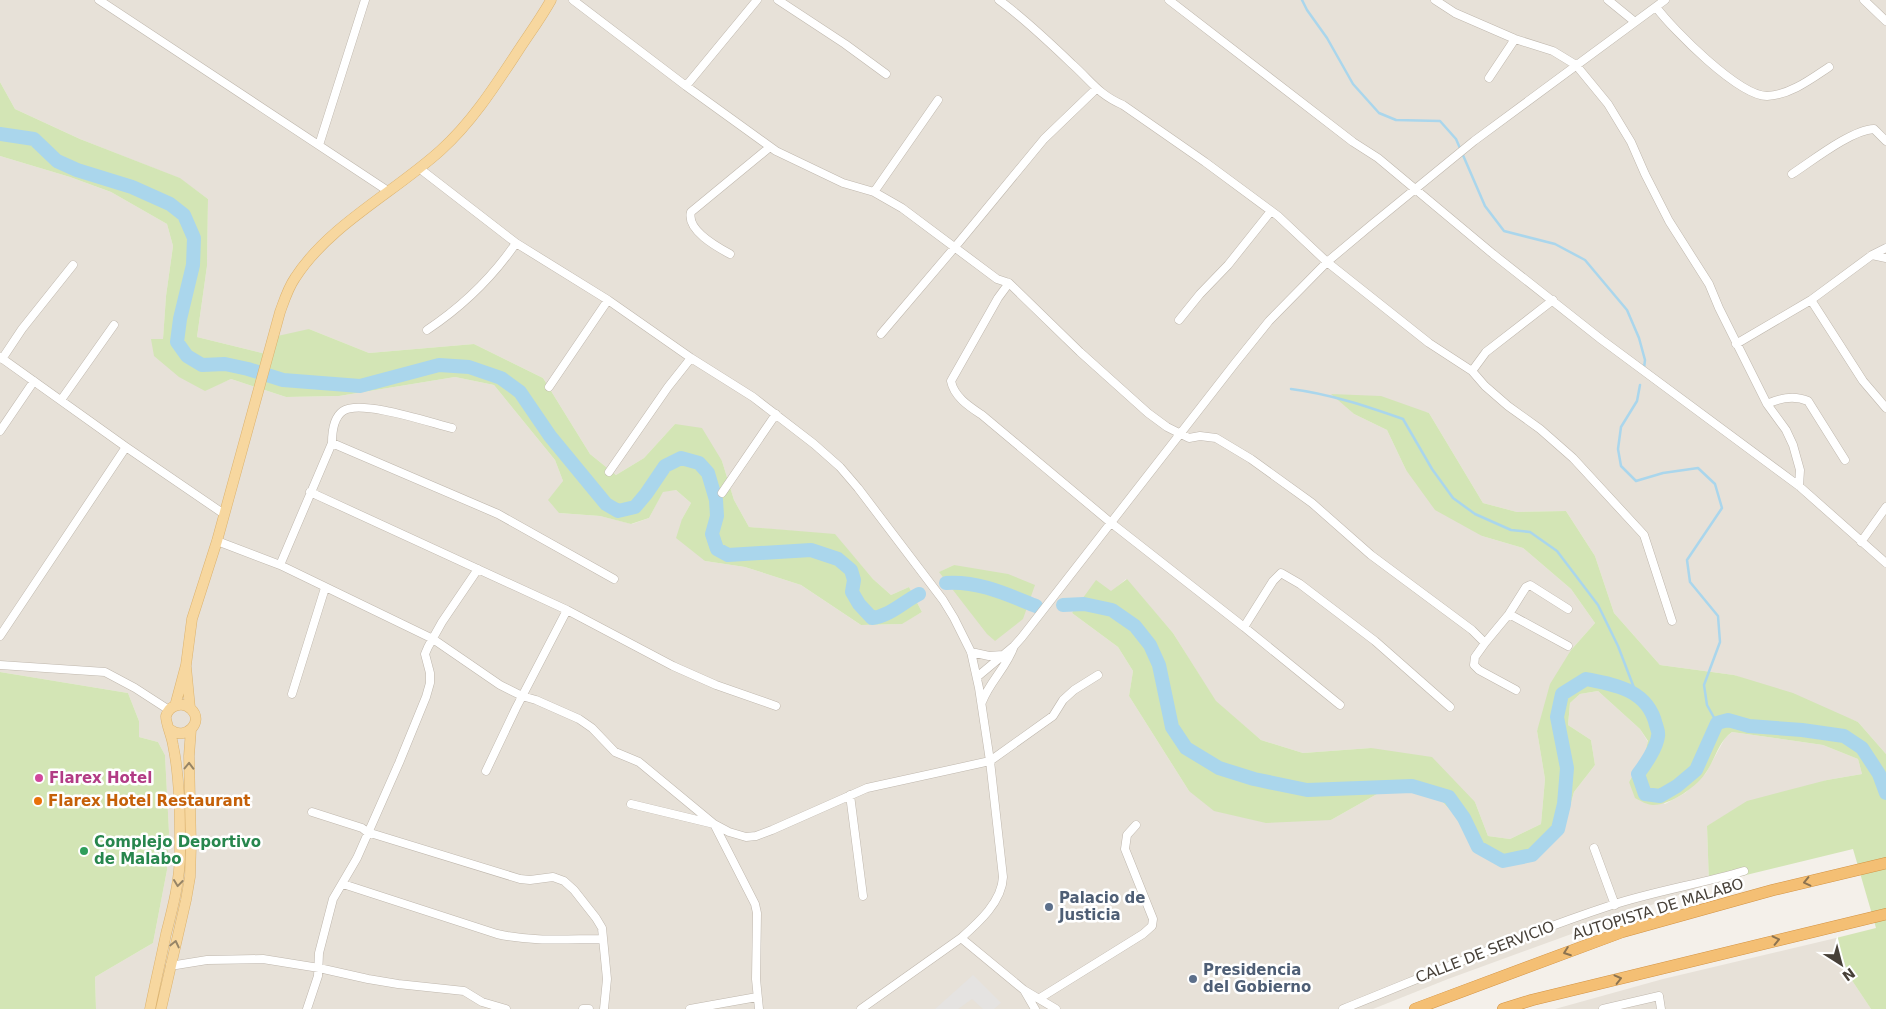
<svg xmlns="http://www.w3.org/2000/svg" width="1886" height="1009" font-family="'DejaVu Sans',sans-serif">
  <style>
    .residential { fill: #e7e1d8; fill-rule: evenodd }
    .green { fill: #d3e5b5 }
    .parking { fill: #e5e3e1 }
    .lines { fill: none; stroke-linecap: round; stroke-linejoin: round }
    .stream { stroke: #aad6ec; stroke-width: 2.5 }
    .river { stroke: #aad6ec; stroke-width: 14 }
    .minor-casing { stroke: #bfb7ad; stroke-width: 9 }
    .major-casing { stroke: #dcb36f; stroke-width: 11 }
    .highway-casing { stroke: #d39344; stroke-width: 12 }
    .minor { stroke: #fff; stroke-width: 8 }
    .major { stroke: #f7d79f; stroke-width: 10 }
    .highway { stroke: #f4bf74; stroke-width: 11 }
    .oneway { stroke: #968466 }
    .oneway2 { stroke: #8c7350 }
    .hotel-dot { fill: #d1479c; stroke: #fff; stroke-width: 2 }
    .food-dot { fill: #e8710a; stroke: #fff; stroke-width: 2 }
    .leisure-dot { fill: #2e9e5b; stroke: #fff; stroke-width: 2 }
    .service-dot { fill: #5c6f8a; stroke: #fff; stroke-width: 2 }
    .labels { text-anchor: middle; stroke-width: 5; stroke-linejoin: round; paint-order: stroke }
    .hotel-label { font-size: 15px; font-weight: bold; fill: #b23c85; stroke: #fff; text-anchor: start }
    .food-label { font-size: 15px; font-weight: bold; fill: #c56008; stroke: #fff; text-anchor: start }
    .leisure-label { font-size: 15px; font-weight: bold; fill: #27864d; stroke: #fff; text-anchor: start }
    .service-label { font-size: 15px; font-weight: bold; fill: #4e5e75; stroke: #fff; text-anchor: start }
    .street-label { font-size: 15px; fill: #474038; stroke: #fff }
  </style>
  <rect width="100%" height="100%" fill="#f4f0ea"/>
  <path class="residential" d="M0,0H1886V754L1858,722L1734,675L1660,665L1614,613L1595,556L1566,511L1517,512L1483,503L1429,413L1332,394L1354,414L1387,430L1406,470L1482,536L1523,548L1571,589L1595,623L1571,650L1537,731L1545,779L1541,824L1510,839L1488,836L1475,802L1371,748L1303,753L1261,740L1216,702L1173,633L1126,579L1111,592L1072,613L1118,647L1133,671L1129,696L1189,791L1331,820L1377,794L1411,788L1436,795L1454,814L1476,853L1566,821L1574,792L1595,765L1591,740L1568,725L1570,703L1580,694L1598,691L1640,729L1648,742L1645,753L1629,782L1665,804L1685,793L1706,773L1725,738L1732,732L1823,745L1858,759L1862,774L1827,780L1707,826L1709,884L1448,979L1373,1009H96L95,977L153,943L167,870L169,832L165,755L158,742L139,737V721L128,693L0,672V156L70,177L111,192L167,224L173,246L166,296L163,340L152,339L205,390L231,379L286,397L339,396L455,377L494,385L555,460L563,481L559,513L600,516L632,524L649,518L663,491L676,490L691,503L682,519L705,561L745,567L801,585L861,625L901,624L922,612L909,587L891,595L873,579L835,535L749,527L734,500L722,461L675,424L644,458L616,475L590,454L543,378L474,344L369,353L309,329L270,355L197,337L207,266L208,199L179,178L80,139L15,109L0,82ZM954,565L995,641L940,572Z
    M1836,938L1849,976L1871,1009H1555L1663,979Z"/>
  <path class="green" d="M0,82L15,109L80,139L180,178L208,199L207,266L197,337L270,355L273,337L309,329L369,353L474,344L543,378L590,454L616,475L644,458L675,424L702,428L722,461L734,500L749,527L835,534L873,579L891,595L909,587L922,612L902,624L861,625L801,585L745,567L705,561L676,538L682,519L691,503L676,490L663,492L649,518L631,524L600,516L559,513L548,500L563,481L555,460L494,385L455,377L339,396L286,397L231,379L205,391L179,377L154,356L151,339H163L166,296L173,246L167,224L111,192L70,177L0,156Z
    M1331,394L1381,396L1429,413L1483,503L1517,512L1566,511L1595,556L1614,613L1660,665L1734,675L1793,693L1858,722L1886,754V1009H1871L1849,976L1836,938L1876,928L1853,849L1709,884L1707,826L1747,801L1827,780L1862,774L1858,759L1823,745L1732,732C1719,741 1716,757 1707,771C1698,786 1671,805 1653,805C1647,805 1641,801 1635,798L1629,782L1645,753L1648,741L1640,729L1598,691L1580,694L1570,703L1568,725L1591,740L1595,765L1574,792L1566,821L1557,839L1537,857L1503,867L1476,853L1454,814L1436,795L1411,788L1377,794L1331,820L1266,823L1214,811L1189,791L1129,696L1133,671L1118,647L1072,613L1096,580L1111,591L1127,579L1173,633L1216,701L1261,740L1303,753L1371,748L1432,757L1475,802L1488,836L1510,839L1541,824L1545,779L1537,731L1550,684L1571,650L1595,623L1571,589L1523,548L1482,536L1435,510L1406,470L1387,430L1354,414Z
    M954,565L1008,574L1035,585L1023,619L995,641L987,634L939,572Z
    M0,672L128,693L139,721V737L158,742L165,755L169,832L167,870L153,943L95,977L96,1009H0Z"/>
  <path class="parking" d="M973,975L1001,1003L994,1009H983L972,999L958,1009H935Z"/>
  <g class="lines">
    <path class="stream" d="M1302,0L1307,10L1327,38L1353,84L1379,113L1396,120L1440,121L1456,139L1485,206L1504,231L1555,244L1585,260L1627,310L1639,338L1645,360L1644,368
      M1640,385L1637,401L1621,427L1618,449L1621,466L1636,481L1663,473L1698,468L1715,484L1722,508L1687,560L1690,582L1718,616L1720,642L1704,685L1707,705L1717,723
      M1291,389C1330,394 1366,406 1403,419L1432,469L1453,498L1475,514L1511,530L1530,532L1557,551L1598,605L1618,646L1636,693"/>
    <path class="river" d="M0,134L34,139L57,161L77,170L132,187L170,204L184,215L194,238L193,265L180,319L177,342L187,356L202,365L225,364L248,369L283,380L360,386L439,365L469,367L501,378L520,392L550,436L606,504L618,511L635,507L646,494L665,466L681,458L699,463L708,473L716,500L717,516L712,534L717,549L728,555L811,550L838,559L851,570L854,580L852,592L859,604L872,618C890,616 903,602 919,594
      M946,583C979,581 1006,594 1036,606
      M1063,605L1084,604L1112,610L1135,626L1150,645L1159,665L1172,727L1186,748L1219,768L1254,779L1307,790L1412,786L1449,797L1464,818L1478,847L1503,861L1532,855L1558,829L1564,804L1567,768L1557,717L1562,694L1586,679C1616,685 1648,690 1656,725C1657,728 1659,733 1658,736C1657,747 1645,765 1638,774L1645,794L1660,796L1677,786L1696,770L1717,723L1728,720L1749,726L1802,730L1844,736L1862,748L1879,774L1886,793"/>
    <defs>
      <path id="minor" d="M99,0L388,191
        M573,0L686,86L776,151L843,183L874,192L902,208L997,279L1009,283L1080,352L1148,413L1167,427L1189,438L1200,436L1216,438L1251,459L1312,503L1371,555L1472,630L1485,643L1509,614L1526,587L1530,585L1568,609
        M778,0L845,44L886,74
        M999,0C1025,19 1049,42 1072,64C1092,82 1098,94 1123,105L1205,162L1278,216L1327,262L1429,343L1472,371L1485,386L1508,406L1540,429L1573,458L1644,535L1672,621
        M1169,0L1353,142L1378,158L1493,254L1602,340L1799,486L1886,563
        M1435,0L1455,13L1515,39L1553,51L1576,65L1608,104L1631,142L1645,174L1669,221L1709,284L1719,308L1767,404L1786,430L1793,445L1800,470L1799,486
        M1608,0L1635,22
        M1864,0L1886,21
        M1656,7C1673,30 1739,96 1767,96C1790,95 1811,79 1829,67
        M1489,78L1515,39
        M686,86L757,0
        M319,145L365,0
        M419,168L516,243L608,300L691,358L753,397L814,444L840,467L858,488L943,600L954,618L971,652L979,688L990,761L1003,877C1002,902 978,923 961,938
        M1792,174C1812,161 1851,130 1874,129L1886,141
        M874,192L938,100
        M730,254C717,247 686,230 691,212L770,147
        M1872,255L1886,248
        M1009,283L998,298L951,381C954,397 970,407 982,415L1110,522L1244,627L1273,581L1281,573L1300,584L1375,641L1450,707
        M1811,300L1863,381L1886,408
        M1179,320L1200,294L1228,265L1271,211
        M427,330C463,306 492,278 516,243
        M881,334L955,247L1044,139L1096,89
        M1736,344L1811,300L1872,255L1886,258
        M0,357L126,447L224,514
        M2,359L22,329L73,265
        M1472,371L1486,352L1553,300
        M549,387L608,300
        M61,400L114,325
        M1767,404C1780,398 1794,395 1808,401L1845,460
        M0,431L34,381
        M332,443L498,514L614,579
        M609,472L668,387L691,358
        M310,492L567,610L673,666L716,685L776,706
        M722,493L776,414
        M217,541L280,565L433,639L500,685L522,696L536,700L579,719L592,728L615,752L639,762L714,824L729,832L746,837L756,836L772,830L867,788L990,761L1053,716L1063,700L1074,690L1098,675
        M1861,542L1886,507
        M280,565L332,443C332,432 333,418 343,411C361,399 431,423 452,428
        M1509,614L1568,646
        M1244,627L1340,705
        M0,636L126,447
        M1485,643L1475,657L1474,665L1479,670L1516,690
        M971,652L989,656L1003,655
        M0,665L105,672L135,688L169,710
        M977,677L1014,646L1022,637L1236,362L1269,321L1327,262L1370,226L1474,141L1665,0
        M292,694L325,588
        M982,702C990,681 1007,667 1014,646
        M486,771L516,708L567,610
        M850,795L863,896
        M631,804L714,824L755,904L757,913L756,979L759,1009
        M312,812L362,828L367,832L520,879L530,880L553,877L564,881L574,890L596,918L602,928L607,979L604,1009
        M1594,848L1615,905
        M343,884L497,934C532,942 567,939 603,939
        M170,966L207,960L263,959L319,968L368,979L398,984L464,991L482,1002L506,1009
        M1024,990L1035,1009
        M1040,998L1143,934L1152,926L1153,919L1125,849L1127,835L1136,825
        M307,1009L318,976L319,953L333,899L357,858L399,763L426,697L430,683V673L425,654L428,647L442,622L478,569
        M583,1009H589
        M690,1009L757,997
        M861,1009L961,938L1024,990L1056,1009
        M1343,1009C1433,973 1521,935 1612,905C1655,891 1700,884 1744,871
        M1603,1009L1659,996L1661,1009"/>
      <path id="major" d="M186,667L190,708
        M175,706L186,665L192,619L217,541L280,312C284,301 288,288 295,278C329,225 395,192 441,150C472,122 495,86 518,51C529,34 541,18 551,0
        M150,1009C155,984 161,959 166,934C173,907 180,880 180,852C180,816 180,779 173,745C172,737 165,721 166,716C169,705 183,701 191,709C205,722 185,741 171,730
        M161,1009L186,900L190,877L191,845L189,756L191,729"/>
      <path id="highway" d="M1415,1009L1622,932L1773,890L1886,863
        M1503,1009L1532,1000L1886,914"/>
    </defs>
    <use href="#minor" class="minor-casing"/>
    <use href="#major" class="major-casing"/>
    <use href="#highway" class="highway-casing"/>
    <use href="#minor" class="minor"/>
    <use href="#major" class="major"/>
    <use href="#highway" class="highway"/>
  </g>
  <defs><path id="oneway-chevron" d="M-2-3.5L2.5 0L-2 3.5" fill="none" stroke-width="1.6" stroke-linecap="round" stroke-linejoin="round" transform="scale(1.25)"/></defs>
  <g class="oneway">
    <use href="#oneway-chevron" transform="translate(189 766) rotate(-89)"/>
    <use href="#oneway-chevron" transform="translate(178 883) rotate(97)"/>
    <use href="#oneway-chevron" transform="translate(175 944) rotate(-77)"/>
  </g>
  <g class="oneway2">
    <use href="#oneway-chevron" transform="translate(1807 882) rotate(167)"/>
    <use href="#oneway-chevron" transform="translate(1776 940) rotate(-13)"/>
    <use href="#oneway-chevron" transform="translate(1567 952) rotate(160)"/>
    <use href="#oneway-chevron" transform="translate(1618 979) rotate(-14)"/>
  </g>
  <circle class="hotel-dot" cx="39" cy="778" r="5"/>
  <circle class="food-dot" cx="38" cy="801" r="5"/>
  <circle class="leisure-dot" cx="84" cy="851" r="5"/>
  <g class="service-dot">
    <circle cx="1049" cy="907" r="5"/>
    <circle cx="1193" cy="979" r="5"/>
  </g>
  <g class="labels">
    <g class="hotel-label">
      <text x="49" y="783">Flarex Hotel</text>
    </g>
    <g class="food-label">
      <text x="48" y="806">Flarex Hotel Restaurant</text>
    </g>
    <g class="leisure-label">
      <text x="94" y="847">Complejo Deportivo<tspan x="94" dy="17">de Malabo</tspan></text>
    </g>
    <g class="service-label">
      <text x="1059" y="903">Palacio de<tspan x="1059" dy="17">Justicia</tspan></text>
      <text x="1203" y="975">Presidencia<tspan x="1203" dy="17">del Gobierno</tspan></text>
    </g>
    <g class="street-label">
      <text transform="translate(1658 909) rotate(-17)" y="5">AUTOPISTA DE MALABO</text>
      <text transform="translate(1485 952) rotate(-21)" y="5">CALLE DE SERVICIO</text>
    </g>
  </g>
  <g transform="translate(1841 964) rotate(144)" stroke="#ffffff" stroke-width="4" paint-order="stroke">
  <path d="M0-4L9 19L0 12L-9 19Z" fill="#474038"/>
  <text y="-8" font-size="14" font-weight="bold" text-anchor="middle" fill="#474038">N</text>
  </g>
</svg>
